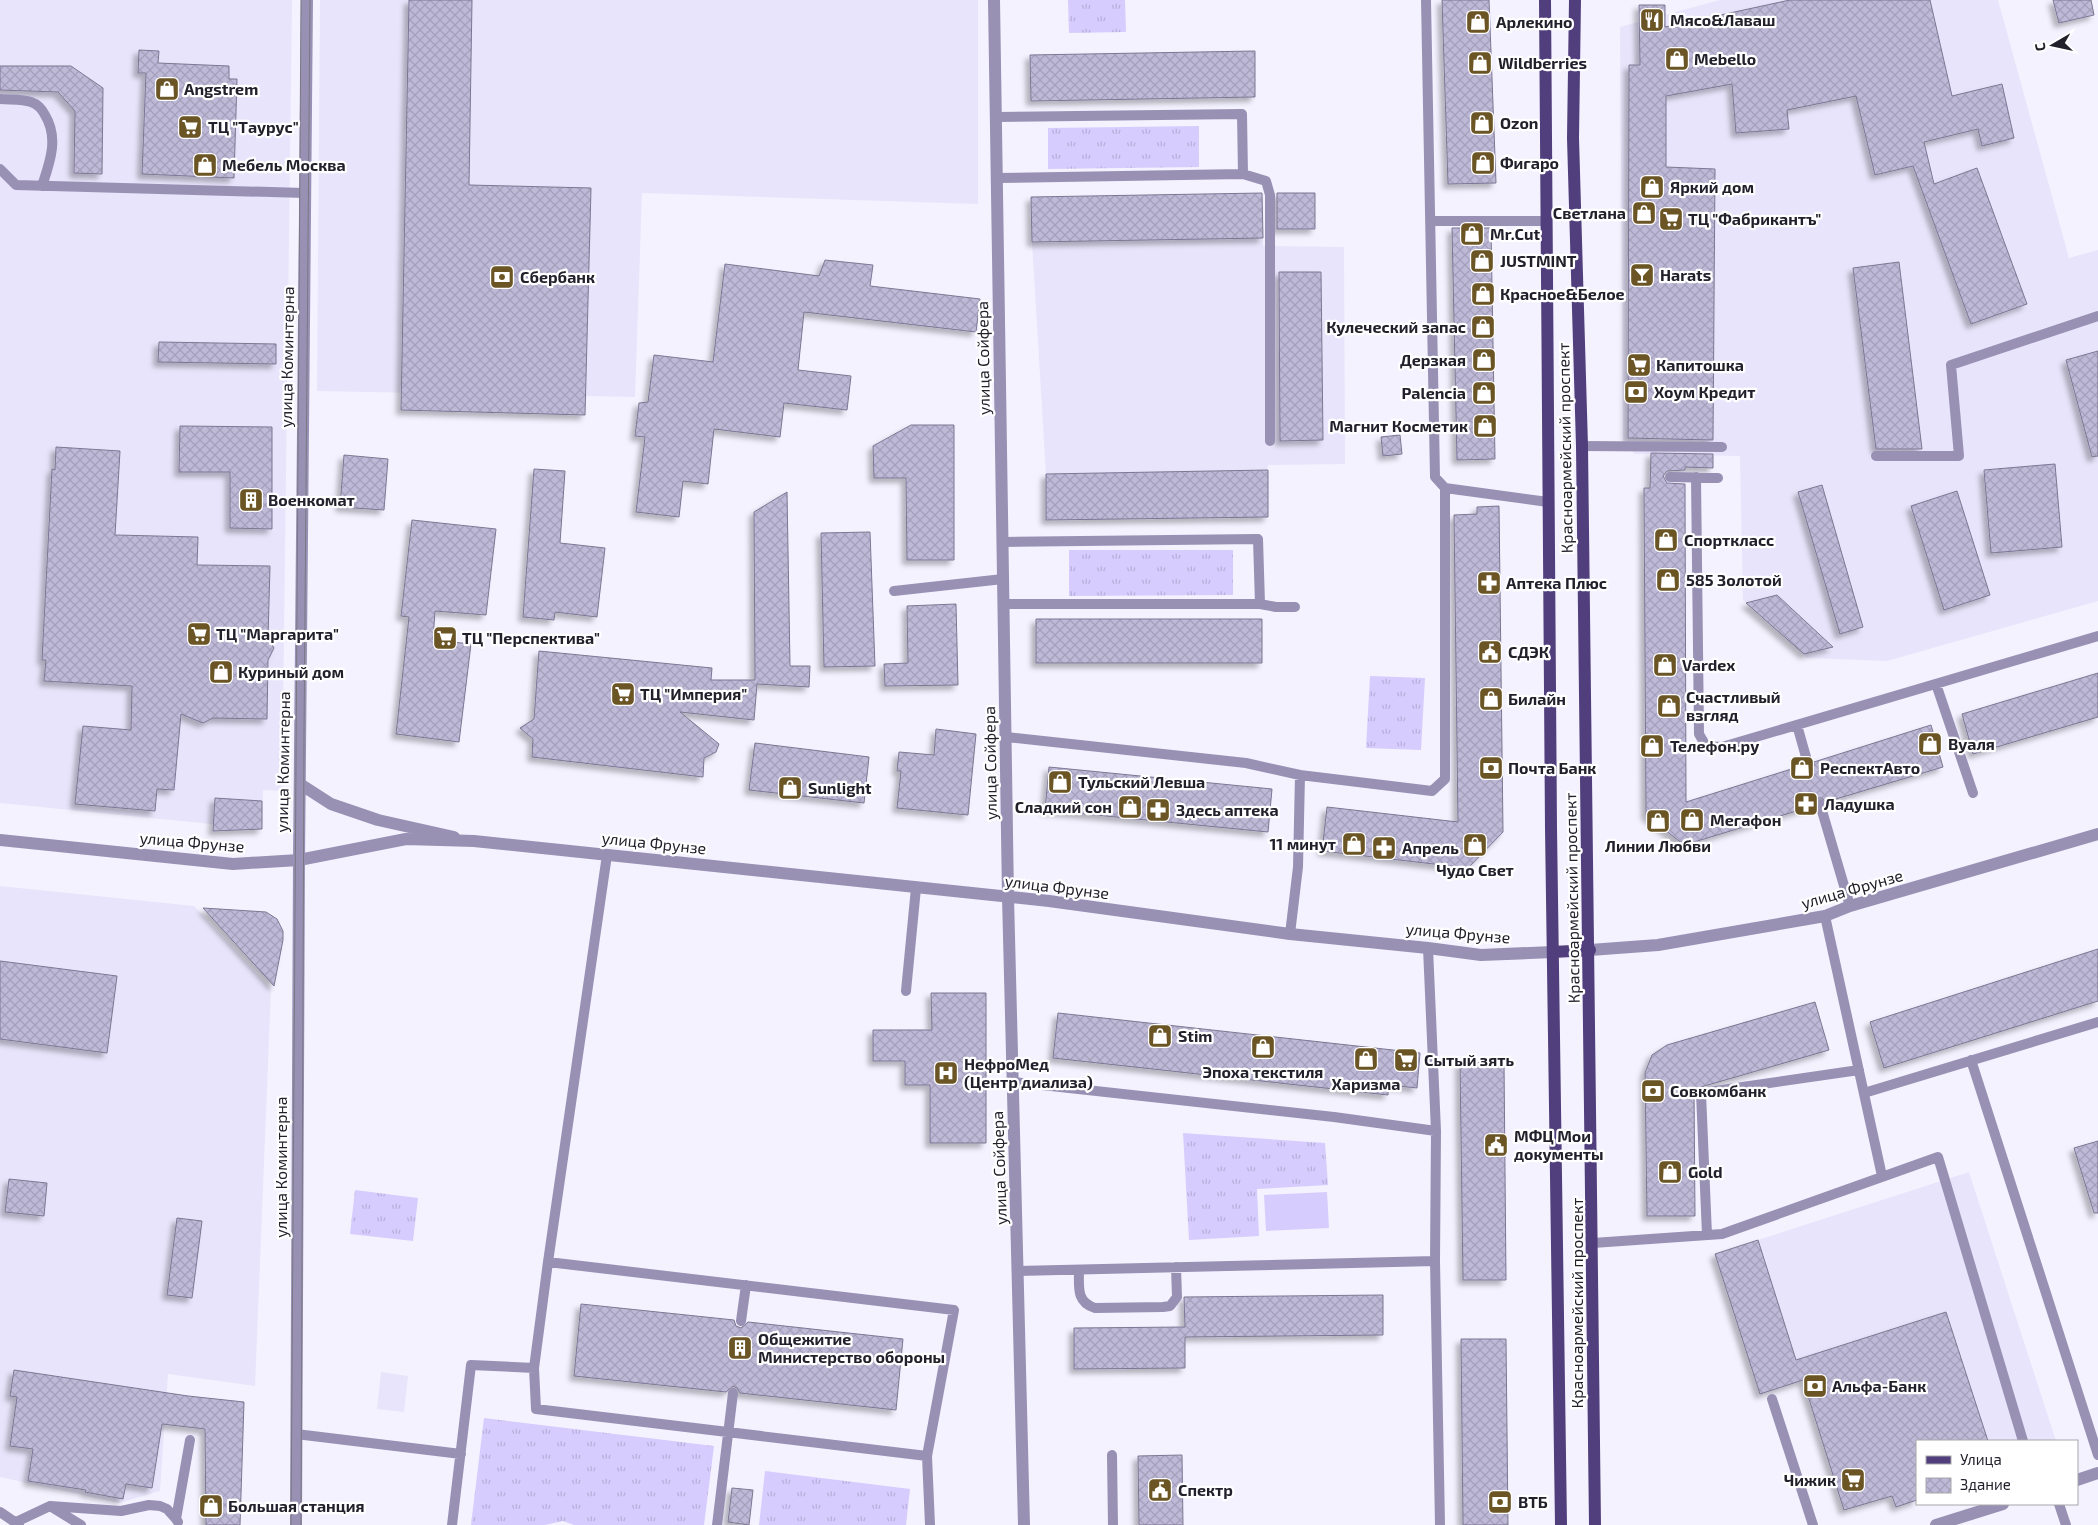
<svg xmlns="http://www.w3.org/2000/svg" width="2098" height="1525" font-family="'Exo 2',sans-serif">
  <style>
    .built { fill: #e8e4fb }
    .grass { fill: url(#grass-tufts) }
    .pitch { fill: #d7ccfe }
    .building { fill: url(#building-cross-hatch); stroke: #7d7793; filter: url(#shadow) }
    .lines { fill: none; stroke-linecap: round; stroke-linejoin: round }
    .service { stroke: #9891b4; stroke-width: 10 }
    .minor { stroke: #9891b4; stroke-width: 12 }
    .tertiary { stroke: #9891b4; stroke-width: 12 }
    .primary { stroke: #503f7c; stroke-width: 12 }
    .tram { stroke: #7a7884; stroke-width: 1 }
    .labels { text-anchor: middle; stroke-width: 4.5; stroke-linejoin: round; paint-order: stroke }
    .poi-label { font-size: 16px; font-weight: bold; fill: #22202b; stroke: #fff; text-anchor: start }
    .street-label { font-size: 16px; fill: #22202b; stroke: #fff }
  </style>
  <defs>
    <pattern id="grass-tufts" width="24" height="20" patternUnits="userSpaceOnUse" patternTransform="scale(1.25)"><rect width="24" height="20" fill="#d7ccfe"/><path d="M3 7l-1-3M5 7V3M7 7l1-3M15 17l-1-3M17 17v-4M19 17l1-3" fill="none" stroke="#b8afda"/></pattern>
    <pattern id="building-cross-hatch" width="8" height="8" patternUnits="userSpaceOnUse" patternTransform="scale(1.25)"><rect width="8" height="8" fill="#bfb9d8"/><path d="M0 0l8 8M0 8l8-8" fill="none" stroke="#a49fba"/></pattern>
    <filter id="shadow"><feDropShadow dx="-4.5" dy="4.5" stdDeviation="2.5" flood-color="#0004"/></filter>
  </defs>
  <rect width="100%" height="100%" fill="#f4f2ff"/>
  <path class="built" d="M0,0H292L282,791L263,790L262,829L0,803Z
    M320,0H978V204L642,193L635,397L317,391Z
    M1720,0H1998L2069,258L2098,250V601L1887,661L1807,658L1743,600L1740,456L1635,454L1623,443L1620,27Z
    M1263,238V246L1344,247L1345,464L1268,465L1267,470L1046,474L1032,242Z
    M0,886L194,906L271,989L255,1386L168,1374L160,1491L119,1503L0,1477Z
    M1969,1172L2056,1441H1988L1946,1312L1796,1360L1758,1240Z
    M381,1372L408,1376L404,1412L377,1409Z"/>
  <path class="grass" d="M1068,0H1125L1126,32L1069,33Z
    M1199,126V167L1048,169V128Z
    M1069,550H1233V595L1069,596Z
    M1370,676L1425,678L1421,750L1366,748Z
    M1183,1133L1325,1143L1328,1185L1257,1189L1259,1236L1189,1240Z
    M355,1190L418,1198L413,1241L350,1234Z
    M484,1418L714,1446L704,1525H574L563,1521L545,1525H471Z
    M765,1471L910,1489L906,1525H759Z"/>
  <path class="pitch" d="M1327,1192L1329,1228L1266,1231L1264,1195Z"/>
  <path class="building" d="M409,0H472L469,185L591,188L585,415L401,410Z
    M1442,0H1489L1496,183L1448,184Z
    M1790,0H1930L1952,96L2002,84L2014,138L1982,146L1978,129L1924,142L1934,184L1977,168L2027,304L1971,324L1913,166L1875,175L1856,96L1787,110L1789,129L1736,133L1732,84L1666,96V167L1715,169L1713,440L1628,438L1629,65H1640L1639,5H1665V27Z
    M2053,0H2091L2094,15L2059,23Z
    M139,50L159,51L158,63L229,66V79H237L234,178L142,174L146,73H138Z
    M1255,51V97L1031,101L1030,55Z
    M0,66H71L103,88L102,174L74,173L75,111L58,92L0,90Z
    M1262,193L1263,238L1032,242L1031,197Z
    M1277,193H1315V229H1277Z
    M1452,228H1491L1495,459L1457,460Z
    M825,260L873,265L870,286L980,299L976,332L804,312L798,370L851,376L847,410L784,403L780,437L714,429L708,484L683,481L679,517L636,512L645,437L635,436L639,403L648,402L654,355L713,362L725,264L819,276Z
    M1899,262L1922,449H1876L1853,268Z
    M1279,272H1321L1323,440L1280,441Z
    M159,342L276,344V364L158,362Z
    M2098,351V456L2092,457L2066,360Z
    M911,425H954V560H907L906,478H874L873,446Z
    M180,426L272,427V529L230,528V472H179Z
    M1400,435L1402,454L1383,456L1381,437Z
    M56,447L120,451L115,535L198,537L197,565L270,566L268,637L274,648L268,660L267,719L213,718L203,723L181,714L174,790L157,789L155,811L75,804L83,726L131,730L132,686L44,681L46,660H42L52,469L55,470Z
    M1651,453L1713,454V468L1685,467V470L1667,471L1663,476L1667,483L1685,484L1686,802L1801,766L1806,770H1810L1814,766V762L1931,725L1943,767L1826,802L1822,798H1818L1813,806L1684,845L1646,815L1644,488H1650Z
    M344,455L388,459L384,510L340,507Z
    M2055,464L2062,547L1991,553L1984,470Z
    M534,469L565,471L560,543L605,548L597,617L555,612L554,620L523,617Z
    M1268,470V517L1046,520V474Z
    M1822,485L1863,627L1840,634L1798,492Z
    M1957,491L1990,595L1944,610L1911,506Z
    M787,492L790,666H810L809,687L757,684L754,720L680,712L719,744L716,752L704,758L703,777L532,757L533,739L520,728L534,719L539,651L712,668L711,680H755L754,512Z
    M1499,506L1503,832L1468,868L1322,851L1327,807L1458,822L1454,515L1477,514V507Z
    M412,520L496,529L486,615L435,611L433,640L471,644L459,742L396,734L409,617L401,616Z
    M870,532L875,666L824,667L821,533Z
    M1777,595L1833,647L1804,654L1746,603Z
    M956,604L958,685L885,686L884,664L908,663L907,606Z
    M1036,619H1262V663H1036Z
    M2098,673V717L1973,754L1962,714Z
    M936,729L976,734L968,815L897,808L901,771H897L899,752L934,755Z
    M755,743L869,757L864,803L749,790Z
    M1049,767L1272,789L1268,832L1045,810Z
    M215,798L262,801V829L213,831Z
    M203,908L266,912L277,919L283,931V940L274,986Z
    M2098,949V1001L1884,1068L1870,1022Z
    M0,961L117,976L107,1053L0,1039Z
    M931,993H986V1143H930V1085H905V1061H873V1030H932Z
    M1815,1002L1829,1050L1694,1089L1695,1216H1647L1645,1073L1652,1055L1667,1045Z
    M1058,1013L1420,1053L1417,1088L1389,1085L1388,1095L1053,1058Z
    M1504,1062L1506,1280H1463L1460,1063Z
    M2098,1141V1213H2094L2074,1148Z
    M9,1179L47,1183L44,1216L5,1212Z
    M177,1218L202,1221L192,1298L167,1295Z
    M1758,1240L1796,1360L1946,1312L1988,1441H1917V1500L1896,1507L1892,1496L1844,1510L1803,1380L1760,1394L1715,1254Z
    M1383,1295V1335L1185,1337V1368L1074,1369V1328L1185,1327L1184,1297Z
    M581,1304L734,1320L736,1326L741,1328L748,1322L903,1339L896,1410L740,1393L737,1388L733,1386L726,1392L574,1376Z
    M1461,1339H1506L1508,1525H1463Z
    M14,1370L188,1396L244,1402L240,1525H206L205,1429L162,1424L152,1488L126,1484L123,1499L85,1492L86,1490L28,1481L33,1449L10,1446L17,1397L10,1396Z
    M1182,1455L1183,1525H1139L1138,1456Z
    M732,1488L753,1490L749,1525L728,1522Z"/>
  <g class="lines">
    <path class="service" d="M0,99C9,100 22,99 31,102C37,104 42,109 45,115C59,138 50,162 42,186
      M995,117L1242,114L1243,174L996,178
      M0,169L16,185L305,193
      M1243,174L1266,181L1270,195V441
      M1431,221H1547
      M1582,446L1722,447
      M1876,456H1959L1951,365L2098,316
      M1670,477L1718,478
      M1696,477L1699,734L1706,746L1722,747L2098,636
      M1445,488L1548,502
      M1003,542L1258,539L1260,604
      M894,591L1003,579
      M1004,604H1260L1276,607H1295
      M1936,684L1973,793
      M1797,725L1808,764
      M1006,737L1246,763L1300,775L1432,791L1445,779V488L1435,477L1426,0
      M1820,804L1850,906
      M1825,916L1882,1176
      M1290,934L1298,867L1300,775
      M1428,948L1436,1131L1435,1261L1440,1525
      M906,991L916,888
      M1971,1060L2098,1455
      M1013,1082L1334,1117L1436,1131
      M1864,1093L2098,1022
      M1707,1235L1701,1093L1859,1070
      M1593,1243L1722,1234L1938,1157L2023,1441
      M548,1262L607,855
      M1079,1270C1079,1287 1076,1302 1095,1308L1163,1307L1170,1306L1177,1297L1176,1267
      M1018,1271L1435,1261
      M741,1321L746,1285
      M534,1368L548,1262L954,1310L927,1456
      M1772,1399L1813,1525
      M296,1434L461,1454
      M1112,1455L1113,1525
      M2059,1504L2066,1525
      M50,1506L121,1511L149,1505L160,1506L167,1509L176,1519
      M0,1512L19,1525
      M16,1522L50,1506L81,1525
      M178,1522L176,1519L190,1440
      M452,1525L471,1365L534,1368L536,1409L927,1456L930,1525
      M717,1525L733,1393"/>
    <path class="minor" d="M994,0L1008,897L1024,1525
      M300,784L331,804L378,820L454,837
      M2077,1480L2098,1473
      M296,1525L299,860L307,0
      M1936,1525L2003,1504"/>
    <path class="tertiary" d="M0,840L233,864L299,860L406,839L474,841L1049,901L1290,934L1428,948L1481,955L1553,952
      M1590,950L1658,945L1825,916L1850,906L2098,834"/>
    <path class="primary" d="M1545,0L1551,828L1561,1525
      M1575,0L1573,138L1582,446L1595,1525
      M1553,952L1590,950"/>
    <path class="tram" d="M291,1525L301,0
      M301,1525L304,734L310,0"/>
  </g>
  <defs>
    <symbol id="restaurant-square" viewBox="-11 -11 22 22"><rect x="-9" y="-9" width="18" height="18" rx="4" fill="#6b5525" stroke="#fff"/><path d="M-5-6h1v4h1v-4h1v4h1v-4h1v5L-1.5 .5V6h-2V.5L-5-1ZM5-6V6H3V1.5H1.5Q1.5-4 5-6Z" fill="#fff"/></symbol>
    <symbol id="shop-square" viewBox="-11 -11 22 22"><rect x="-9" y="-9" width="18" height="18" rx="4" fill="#6b5525" stroke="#fff"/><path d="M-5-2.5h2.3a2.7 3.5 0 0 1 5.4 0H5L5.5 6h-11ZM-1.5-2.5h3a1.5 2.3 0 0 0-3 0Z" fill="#fff"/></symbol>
    <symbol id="supermarket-square" viewBox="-11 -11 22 22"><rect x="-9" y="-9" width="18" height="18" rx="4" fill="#6b5525" stroke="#fff"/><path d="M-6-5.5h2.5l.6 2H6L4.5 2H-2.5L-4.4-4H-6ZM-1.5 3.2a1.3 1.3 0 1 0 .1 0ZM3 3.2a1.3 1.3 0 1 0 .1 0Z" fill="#fff"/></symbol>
    <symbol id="bar-square" viewBox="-11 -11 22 22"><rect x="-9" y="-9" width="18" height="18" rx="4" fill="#6b5525" stroke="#fff"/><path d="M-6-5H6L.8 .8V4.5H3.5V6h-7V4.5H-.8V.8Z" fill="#fff"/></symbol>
    <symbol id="bank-square" viewBox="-11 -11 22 22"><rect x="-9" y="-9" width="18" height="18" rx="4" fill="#6b5525" stroke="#fff"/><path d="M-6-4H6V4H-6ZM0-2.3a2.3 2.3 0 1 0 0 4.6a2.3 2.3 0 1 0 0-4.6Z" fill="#fff"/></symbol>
    <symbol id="building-square" viewBox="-11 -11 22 22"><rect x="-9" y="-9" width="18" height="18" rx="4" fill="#6b5525" stroke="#fff"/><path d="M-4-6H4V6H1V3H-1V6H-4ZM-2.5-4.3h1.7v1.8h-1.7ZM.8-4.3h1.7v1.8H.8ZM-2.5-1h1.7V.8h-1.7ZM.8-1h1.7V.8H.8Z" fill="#fff"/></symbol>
    <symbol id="pharmacy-square" viewBox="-11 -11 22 22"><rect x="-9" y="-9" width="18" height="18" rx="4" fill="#6b5525" stroke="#fff"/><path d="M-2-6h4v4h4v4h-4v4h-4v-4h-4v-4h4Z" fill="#fff"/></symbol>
    <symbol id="civic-square" viewBox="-11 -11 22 22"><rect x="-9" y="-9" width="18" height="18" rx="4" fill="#6b5525" stroke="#fff"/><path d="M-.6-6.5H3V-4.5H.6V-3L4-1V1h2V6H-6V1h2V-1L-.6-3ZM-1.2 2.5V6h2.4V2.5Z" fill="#fff"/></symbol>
    <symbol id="hospital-square" viewBox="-11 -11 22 22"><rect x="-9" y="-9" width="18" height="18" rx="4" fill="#6b5525" stroke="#fff"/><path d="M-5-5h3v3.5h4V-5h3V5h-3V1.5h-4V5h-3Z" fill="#fff"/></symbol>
  </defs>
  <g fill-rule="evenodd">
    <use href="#restaurant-square" x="1638" y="6" width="28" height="28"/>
    <use href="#shop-square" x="1464" y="8" width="28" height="28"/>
    <use href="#shop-square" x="1663" y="45" width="28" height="28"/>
    <use href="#shop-square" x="1466" y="49" width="28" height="28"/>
    <use href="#shop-square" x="153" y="75" width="28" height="28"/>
    <use href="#shop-square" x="1468" y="109" width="28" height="28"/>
    <use href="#supermarket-square" x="176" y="113" width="28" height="28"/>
    <use href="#shop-square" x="1469" y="149" width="28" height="28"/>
    <use href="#shop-square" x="191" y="151" width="28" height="28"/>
    <use href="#shop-square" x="1638" y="173" width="28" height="28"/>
    <use href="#shop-square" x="1630" y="199" width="28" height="28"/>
    <use href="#supermarket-square" x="1657" y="205" width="28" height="28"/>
    <use href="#shop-square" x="1458" y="220" width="28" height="28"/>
    <use href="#shop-square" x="1468" y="247" width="28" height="28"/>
    <use href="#bar-square" x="1628" y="261" width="28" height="28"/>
    <use href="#bank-square" x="488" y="263" width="28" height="28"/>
    <use href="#shop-square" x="1469" y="280" width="28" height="28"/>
    <use href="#shop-square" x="1469" y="313" width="28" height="28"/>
    <use href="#shop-square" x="1470" y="346" width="28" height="28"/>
    <use href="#supermarket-square" x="1625" y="351" width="28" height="28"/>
    <use href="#bank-square" x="1622" y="378" width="28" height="28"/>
    <use href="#shop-square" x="1470" y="379" width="28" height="28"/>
    <use href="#shop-square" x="1471" y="412" width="28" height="28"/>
    <use href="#building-square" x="237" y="486" width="28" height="28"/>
    <use href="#shop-square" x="1652" y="526" width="28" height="28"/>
    <use href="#shop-square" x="1654" y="566" width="28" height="28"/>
    <use href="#pharmacy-square" x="1475" y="569" width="28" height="28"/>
    <use href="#supermarket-square" x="185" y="620" width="28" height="28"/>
    <use href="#supermarket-square" x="431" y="624" width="28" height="28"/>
    <use href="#civic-square" x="1476" y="638" width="28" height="28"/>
    <use href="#shop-square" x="1651" y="651" width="28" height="28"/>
    <use href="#shop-square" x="207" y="658" width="28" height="28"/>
    <use href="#supermarket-square" x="609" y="680" width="28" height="28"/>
    <use href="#shop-square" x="1477" y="685" width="28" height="28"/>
    <use href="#shop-square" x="1655" y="692" width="28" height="28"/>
    <use href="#shop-square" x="1916" y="730" width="28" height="28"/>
    <use href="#shop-square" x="1638" y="732" width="28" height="28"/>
    <use href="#bank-square" x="1477" y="754" width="28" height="28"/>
    <use href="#shop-square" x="1788" y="754" width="28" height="28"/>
    <use href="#shop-square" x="1046" y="768" width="28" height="28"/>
    <use href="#shop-square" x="776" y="774" width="28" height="28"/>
    <use href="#pharmacy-square" x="1792" y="790" width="28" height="28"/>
    <use href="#shop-square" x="1116" y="793" width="28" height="28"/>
    <use href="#pharmacy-square" x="1144" y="796" width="28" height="28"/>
    <use href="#shop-square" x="1678" y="806" width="28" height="28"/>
    <use href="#shop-square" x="1644" y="807" width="28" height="28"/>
    <use href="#shop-square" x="1340" y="830" width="28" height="28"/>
    <use href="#shop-square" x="1461" y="831" width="28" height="28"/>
    <use href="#pharmacy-square" x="1370" y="834" width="28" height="28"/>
    <use href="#shop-square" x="1146" y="1022" width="28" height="28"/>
    <use href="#shop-square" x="1249" y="1033" width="28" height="28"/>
    <use href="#shop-square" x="1352" y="1045" width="28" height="28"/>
    <use href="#supermarket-square" x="1392" y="1046" width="28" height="28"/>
    <use href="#hospital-square" x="932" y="1059" width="28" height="28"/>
    <use href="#bank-square" x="1639" y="1077" width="28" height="28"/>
    <use href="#civic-square" x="1482" y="1131" width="28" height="28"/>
    <use href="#shop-square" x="1656" y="1158" width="28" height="28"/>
    <use href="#building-square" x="726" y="1334" width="28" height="28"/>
    <use href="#bank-square" x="1801" y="1372" width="28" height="28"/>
    <use href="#supermarket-square" x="1839" y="1466" width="28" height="28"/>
    <use href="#civic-square" x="1146" y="1476" width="28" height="28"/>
    <use href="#bank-square" x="1486" y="1488" width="28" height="28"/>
    <use href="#shop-square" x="197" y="1492" width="28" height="28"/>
  </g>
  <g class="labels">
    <g class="poi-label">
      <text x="1670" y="26">Мясо&amp;Лаваш</text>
      <text x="1496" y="28">Арлекино</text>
      <text x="1694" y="65">Mebello</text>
      <text x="1498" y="69">Wildberries</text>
      <text x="184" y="95">Angstrem</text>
      <text x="1500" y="129">Ozon</text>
      <text x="208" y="133">ТЦ "Таурус"</text>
      <text x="1500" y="169">Фигаро</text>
      <text x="222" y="171">Мебель Москва</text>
      <text x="1670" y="193">Яркий дом</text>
      <text x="1626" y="219" text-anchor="end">Светлана</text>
      <text x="1688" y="225">ТЦ "Фабрикантъ"</text>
      <text x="1490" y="240">Mr.Cut</text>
      <text x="1500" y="267">JUSTMINT</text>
      <text x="1660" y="281">Harats</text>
      <text x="520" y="283">Сбербанк</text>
      <text x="1500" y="300">Красное&amp;Белое</text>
      <text x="1466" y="333" text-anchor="end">Кулеческий запас</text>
      <text x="1466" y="366" text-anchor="end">Дерзкая</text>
      <text x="1656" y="371">Капитошка</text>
      <text x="1654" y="398">Хоум Кредит</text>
      <text x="1466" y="399" text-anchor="end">Palencia</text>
      <text x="1468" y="432" text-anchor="end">Магнит Косметик</text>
      <text x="268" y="506">Военкомат</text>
      <text x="1684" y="546">Спорткласс</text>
      <text x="1686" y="586">585 Золотой</text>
      <text x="1506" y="589">Аптека Плюс</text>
      <text x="216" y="640">ТЦ "Маргарита"</text>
      <text x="462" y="644">ТЦ "Перспектива"</text>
      <text x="1508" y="658">СДЭК</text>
      <text x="1682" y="671">Vardex</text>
      <text x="238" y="678">Куриный дом</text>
      <text x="640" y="700">ТЦ "Империя"</text>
      <text x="1686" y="703">Счастливый<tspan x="1686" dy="18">взгляд</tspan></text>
      <text x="1508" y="705">Билайн</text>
      <text x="1948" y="750">Вуаля</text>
      <text x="1670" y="752">Телефон.ру</text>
      <text x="1508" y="774">Почта Банк</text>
      <text x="1820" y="774">РеспектАвто</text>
      <text x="1078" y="788">Тульский Левша</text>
      <text x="808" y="794">Sunlight</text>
      <text x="1824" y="810">Ладушка</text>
      <text x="1112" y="813" text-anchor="end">Сладкий сон</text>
      <text x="1176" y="816">Здесь аптека</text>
      <text x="1710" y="826">Мегафон</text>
      <text x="1336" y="850" text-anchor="end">11 минут</text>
      <text x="1658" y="852" text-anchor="middle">Линии Любви</text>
      <text x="1402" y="854">Апрель</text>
      <text x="1475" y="876" text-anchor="middle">Чудо Cвет</text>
      <text x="1178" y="1042">Stim</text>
      <text x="1424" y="1066">Сытый зять</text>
      <text x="964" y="1070">НефроМед<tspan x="964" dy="18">(Центр диализа)</tspan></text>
      <text x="1263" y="1078" text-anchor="middle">Эпоха текстиля</text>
      <text x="1366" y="1090" text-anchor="middle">Харизма</text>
      <text x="1670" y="1097">Совкомбанк</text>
      <text x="1514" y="1142">МФЦ Мои<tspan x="1514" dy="18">документы</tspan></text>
      <text x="1688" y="1178">Gold</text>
      <text x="758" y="1345">Общежитие<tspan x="758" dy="18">Министерство обороны</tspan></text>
      <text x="1832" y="1392">Альфа-Банк</text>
      <text x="1836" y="1486" text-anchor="end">Чижик</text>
      <text x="1178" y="1496">Спектр</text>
      <text x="1518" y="1508">ВТБ</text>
      <text x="228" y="1512">Большая станция</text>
    </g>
    <g class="street-label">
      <text transform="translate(287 357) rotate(-89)" y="6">улица Коминтерна</text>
      <text transform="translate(983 358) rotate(-91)" y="6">улица Сойфера</text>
      <text transform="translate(1565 448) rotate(-91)" y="6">Красноармейский проспект</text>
      <text transform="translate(283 762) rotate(-89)" y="6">улица Коминтерна</text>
      <text transform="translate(990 763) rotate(-91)" y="6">улица Сойфера</text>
      <text transform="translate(192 842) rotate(5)" y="6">улица Фрунзе</text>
      <text transform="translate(654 843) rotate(6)" y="6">улица Фрунзе</text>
      <text transform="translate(1057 887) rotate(7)" y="6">улица Фрунзе</text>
      <text transform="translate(1852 889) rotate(-16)" y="6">улица Фрунзе</text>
      <text transform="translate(1572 898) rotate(-91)" y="6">Красноармейский проспект</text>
      <text transform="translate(1458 933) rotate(5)" y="6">улица Фрунзе</text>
      <text transform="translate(281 1167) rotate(-90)" y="6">улица Коминтерна</text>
      <text transform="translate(999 1168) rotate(-92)" y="6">улица Сойфера</text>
      <text transform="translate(1577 1303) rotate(-90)" y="6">Красноармейский проспект</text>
    </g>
  </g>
  <rect x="1916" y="1440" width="162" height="65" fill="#ffffff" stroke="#a7a6aa"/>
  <rect x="1926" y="1456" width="25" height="8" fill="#503f7c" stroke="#a7a6aa"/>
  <text x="1960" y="1465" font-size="15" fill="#22202b">Улица</text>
  <rect x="1926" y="1478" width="25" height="15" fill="url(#building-cross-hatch)" stroke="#a7a6aa"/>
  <text x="1960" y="1490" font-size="15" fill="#22202b">Здание</text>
  <g transform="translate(2053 45) rotate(261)" stroke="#ffffff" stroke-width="4" paint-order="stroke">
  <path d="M0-4L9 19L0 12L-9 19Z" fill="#22202b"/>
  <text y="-8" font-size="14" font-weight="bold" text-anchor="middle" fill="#22202b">С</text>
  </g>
</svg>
